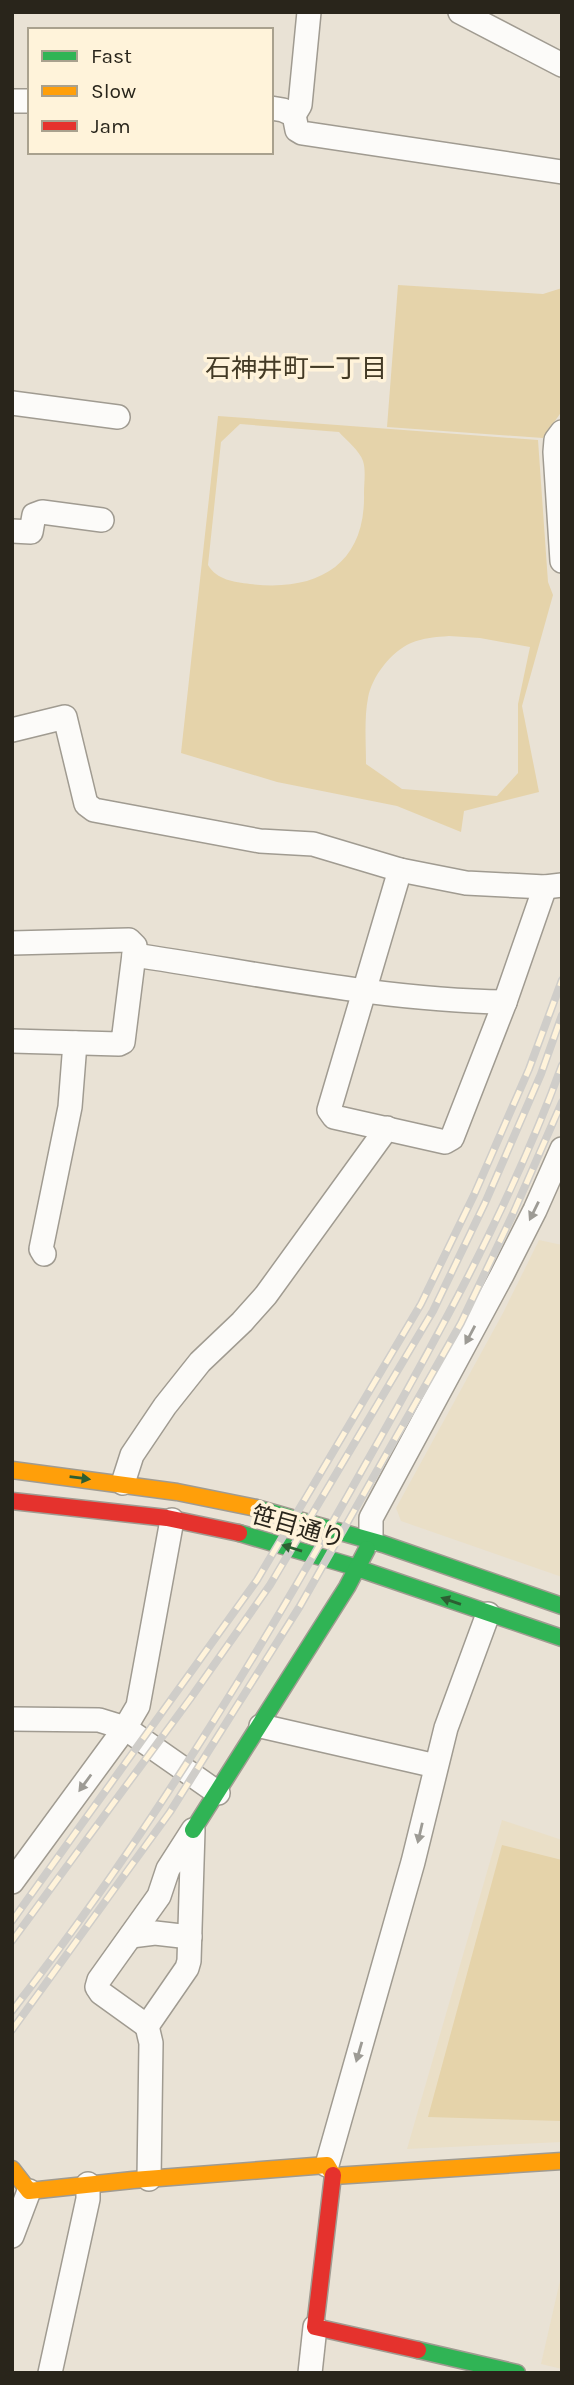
<svg xmlns="http://www.w3.org/2000/svg" width="574" height="2385" viewBox="0 0 574 2385" font-family="Karla,'Noto Sans JP',sans-serif">
	<rect width="100%" height="100%" fill="#e9e2d5"/>
	<g fill="#eadfc7">
		<path d="M539,1240L562,1245V1577L401,1521L396,1508L503,1313Z"/>
		<path d="M502,1820L562,1840V2142L407,2149Z"/>
		<path d="M562,2272V2369L541,2364Z"/>
	</g>
	<g fill="#e5d3aa" fill-rule="evenodd">
		<path d="M398,285L543,294L562,288V411L543,438L387,427Z"/>
		<path d="M218,416L538,440L548,582L553,595L522,706L539,792L464,811L461,832L397,806L277,782L181,753ZM240,424L339,432C346,440 360,451 363,461C366,470 364,484 364,493C366,566 316,592 250,584C234,582 217,580 208,565L221,442ZM449,636L480,638L530,647L518,704V773L497,796L402,789L366,764C366,743 364,718 368,698C372,676 391,652 411,643C423,638 436,637 449,636Z"/>
		<path d="M502,1845L562,1860V2121L428,2117Z"/>
	</g>
	<g fill="none" stroke-linecap="round" stroke-linejoin="round">
		<g stroke="#a09b91" stroke-width="26">
			<g id="street">
				<path d="M460,12L562,65"/>
				<path d="M12,101H30"/>
				<path d="M271,108L283,110L294,115L297,130L302,133L562,172"/>
				<path d="M294,115L300,105L309,12"/>
				<path d="M12,403L118,417"/>
				<path d="M562,432L556,440L555,452L562,561"/>
				<path d="M12,531L31,532L34,515L42,512L102,520"/>
				<path d="M12,730L65,717L86,804L94,810L260,841L313,844L400,870L466,883L545,887L562,885"/>
				<path d="M400,870L329,1110L334,1117L445,1142L452,1138L505,1002L545,887"/>
				<path d="M12,943L129,940L135,946L123,1042L119,1044L12,1041"/>
				<path d="M134,955C257,973 380,1000 505,1002"/>
				<path d="M44,1254L41,1249L70,1107L75,1043"/>
				<path d="M123,1483L132,1455L165,1406L200,1362L242,1322L266,1295L387,1128"/>
				<path d="M371,1540V1518L502,1275L535,1210L562,1149"/>
				<path d="M12,1719L99,1720L125,1728L218,1793"/>
				<path d="M261,1726L436,1766"/>
				<path d="M193,1830L189,1961L187,1968L147,2026L101,1993L97,1987L99,1980L159,1896L168,1869Z"/>
				<path d="M12,1882L125,1728L138,1706L172,1520"/>
				<path d="M131,1936L155,1933L190,1937"/>
				<path d="M147,2026L151,2043L149,2179"/>
				<path d="M327,2165L413,1862L446,1728L488,1614"/>
				<path d="M12,2236L29,2191"/>
				<path d="M50,2373L88,2199V2184"/>
				<path d="M310,2373L315,2327"/>
			</g>
		</g>
		<g stroke="#a09b91" stroke-width="19">
			<g id="fast">
				<path d="M256,1508L383,1544L562,1606"/>
				<path d="M239,1533L348,1565L562,1638"/>
				<path d="M193,1830L347,1587L367,1549"/>
				<path d="M418,2350L517,2373"/>
			</g>
		</g>
		<g stroke="#a09b91" stroke-width="19">
			<g id="slow">
				<path d="M12,1470L177,1492L256,1508"/>
				<path d="M12,2169L29,2191L133,2180L327,2165L333,2175"/>
				<path d="M334,2176L562,2161"/>
			</g>
		</g>
		<g stroke="#a09b91" stroke-width="19">
			<g id="jam">
				<path d="M12,1501L167,1518L239,1533"/>
				<path d="M333,2175L315,2327L418,2350"/>
			</g>
		</g>
		<use href="#street" stroke="#fcfbf9" stroke-width="23"/>
		<use href="#fast" stroke="#30b455" stroke-width="16"/>
		<use href="#slow" stroke="#ff9f0a" stroke-width="16"/>
		<use href="#jam" stroke="#e5322d" stroke-width="16"/>
		<g stroke="#cfcdc9" stroke-width="8">
			<g id="rail">
				<path d="M12,1921L257,1580L421,1304L474,1195L529,1069L562,980"/>
				<path d="M12,1941L190,1699L270,1585L433,1311L485,1203L541,1074L562,1015"/>
				<path d="M12,2011C145,1840 259,1654 365,1465C438,1336 511,1205 562,1065"/>
				<path d="M12,2030L170,1812L300,1606L461,1323L512,1216L562,1102"/>
			</g>
		</g>
		<use href="#rail" stroke="#fff3da" stroke-width="5" stroke-dasharray="16" stroke-linecap="butt"/>
	</g>
	<defs><path id="oneway-solid" d="M-6-.8H1V-3.2L6.5 0L1 3.2V.8H-6Z" transform="scale(1.75)"/></defs>
	<g fill="#9d9b95">
		<use href="#oneway-solid" transform="translate(534 1211) rotate(116)"/>
		<use href="#oneway-solid" transform="translate(470 1335) rotate(118)"/>
		<use href="#oneway-solid" transform="translate(85 1783) rotate(126)"/>
		<use href="#oneway-solid" transform="translate(420 1833) rotate(103)"/>
		<use href="#oneway-solid" transform="translate(359 2052) rotate(106)"/>
	</g>
	<g fill="#2c5e32">
		<use href="#oneway-solid" transform="translate(80 1478) rotate(7)"/>
		<use href="#oneway-solid" transform="translate(292 1548) rotate(-163)"/>
		<use href="#oneway-solid" transform="translate(451 1601) rotate(-161)"/>
	</g>
	<g text-anchor="middle" stroke-width="7" stroke-linejoin="round" paint-order="stroke">
		<g font-size="24" fill="#29251b" stroke="#fff3da">
			<text transform="translate(298 1527) rotate(16)" y="8">笹目通り</text>
		</g>
		<g font-size="26" fill="#433a25" stroke="#fff3da">
			<text x="296" y="377">石神井町一丁目</text>
		</g>
	</g>
	<rect width="574" height="2385" fill="none" stroke="#29251b" stroke-width="28"/>
	<rect x="28" y="28" width="245" height="126" fill="#fff3da" stroke="#a9a18e" stroke-width="2"/>
	<rect x="42" y="51" width="35" height="10" fill="#30b455" stroke="#a9a18e" stroke-width="2"/>
	<text x="91" y="63" font-size="21" fill="#29251b">Fast</text>
	<rect x="42" y="86" width="35" height="10" fill="#ff9f0a" stroke="#a9a18e" stroke-width="2"/>
	<text x="91" y="98" font-size="21" fill="#29251b">Slow</text>
	<rect x="42" y="121" width="35" height="10" fill="#e5322d" stroke="#a9a18e" stroke-width="2"/>
	<text x="91" y="133" font-size="21" fill="#29251b">Jam</text>
</svg>
